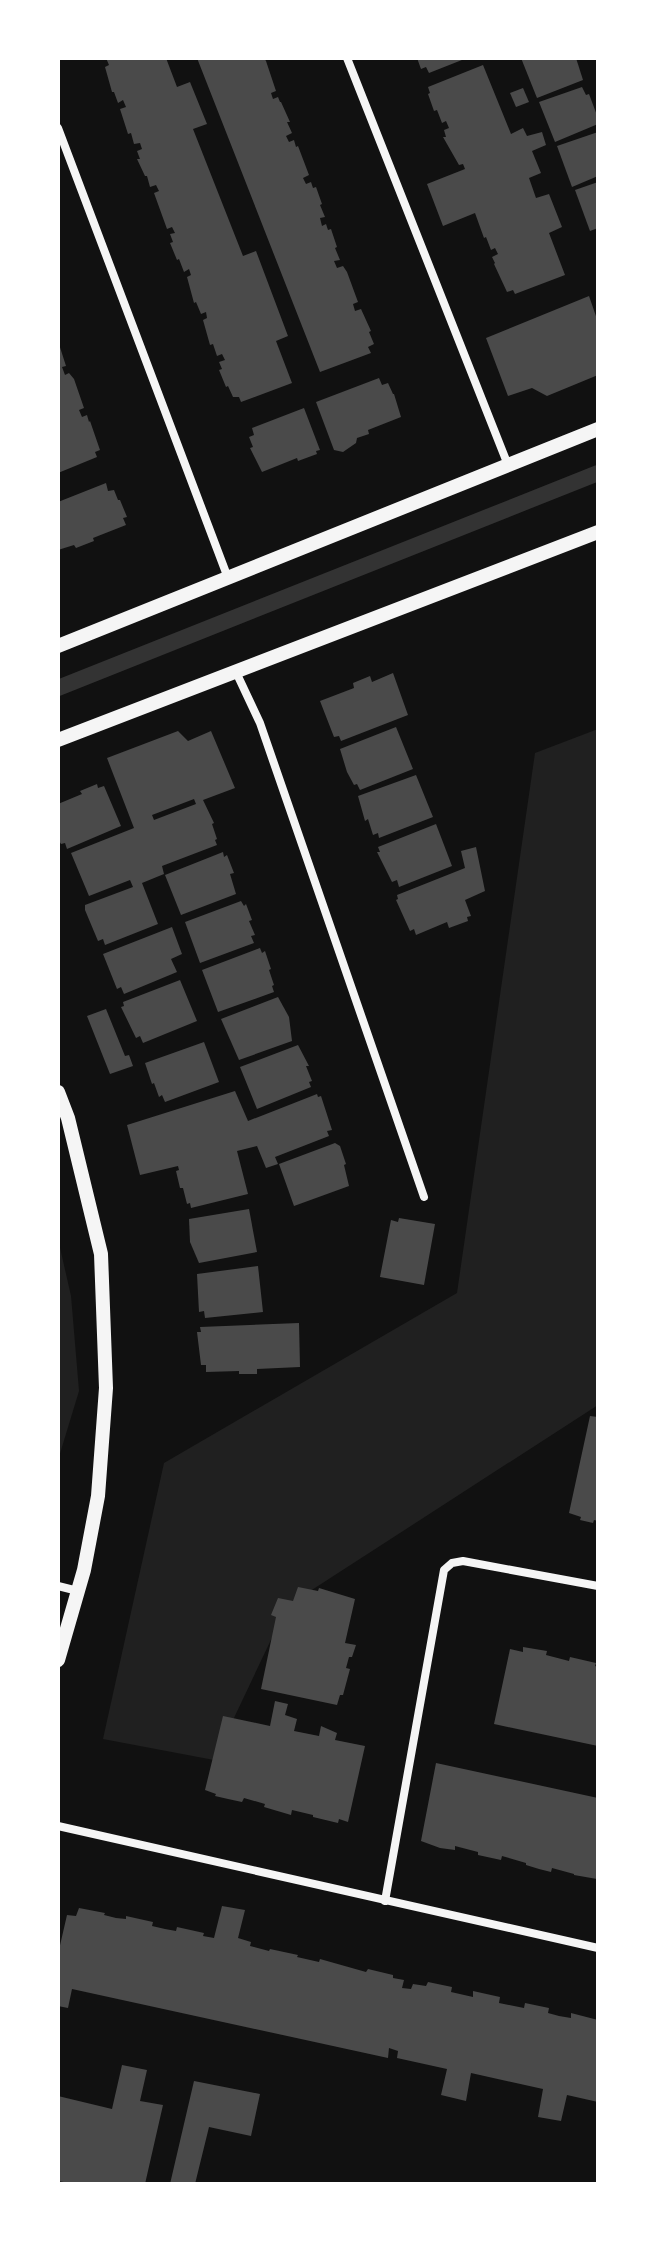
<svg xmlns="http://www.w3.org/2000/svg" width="656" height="2242" viewBox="0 0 656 2242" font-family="Jost,sans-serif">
	<rect width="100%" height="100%" fill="#111"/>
	<g fill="#202020">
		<path d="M598,729V1405L287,1606L214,1760L103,1739L164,1463L457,1293L535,753Z"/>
		<path d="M58,1239L71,1296L79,1391L58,1460Z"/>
	</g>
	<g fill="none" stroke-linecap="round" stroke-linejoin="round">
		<path stroke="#333" stroke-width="16" d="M58,688L598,473"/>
	</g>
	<g fill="#4a4a4a" fill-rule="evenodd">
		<path d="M106,58H166L177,87L190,82L207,124L193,129L243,256L256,251L288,336L276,341L292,383L241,402L239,397H233L228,386L226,387L219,370L222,369L219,362L225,360L222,354L217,356L213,344L210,345L203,320L207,318L206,312L201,314L196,302L194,303L187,277L191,275L189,269L184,272L179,259L177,260L170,243L173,242L170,234L175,233L172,227L167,229L154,193L159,191L156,185L150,187L147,176H145L137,159H140L137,151L142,149L140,143L134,144L131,133L128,134L120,109L126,107L123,100L118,103L114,92H112L105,67L109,65Z"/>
		<path d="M197,58H264L266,61L276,91L271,93L273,99L278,97L280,102H281L290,122H287L292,133L286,136L289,142L294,140L296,147L298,146L309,175L303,178L306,184L311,182L313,188L316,187L322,204L320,205L325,217L320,218L322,226L326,224L328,230L331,229L337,247L335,248L340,260L334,261L337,268L343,266L347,272L358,302L353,304L355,311L361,309L371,331L369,332L374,344L368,347L371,353L320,372Z"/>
		<path d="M417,58H467L429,73L426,67L421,69Z"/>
		<path d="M521,58H576L583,80L537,98Z"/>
		<path d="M483,65L511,134L523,128L527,136L542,132L546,145L532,151L541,173L529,178L536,198L549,194L562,227L549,233L565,275L515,294L513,290L507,292L494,264L495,263L492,257L498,254L495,248L491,250L486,237L484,238L475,213L443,226L427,184L465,169L463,164L459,165L443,137H446L444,130L449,128L446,121L442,123L437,110L434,111L428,94L430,93L428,87Z"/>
		<path d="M582,87L586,95L589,94L598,118V124L555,142L539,102Z"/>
		<path d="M523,88L529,102L516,107L510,93Z"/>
		<path d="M598,132V176L572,187L557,146Z"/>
		<path d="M598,182V228L590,231L575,190Z"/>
		<path d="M589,296L598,322V375L547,396L532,388L508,396L486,338Z"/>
		<path d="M58,341L66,366L62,367L65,375L69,373L74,379L84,408L79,410L82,417L87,415L89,422L90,421L100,450L95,452L97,457L58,473Z"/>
		<path d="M379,378L382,385L388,383L393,394H394L401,417L368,430L369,434L357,438L356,443L343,452L334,450L316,402Z"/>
		<path d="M304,408L320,450L316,451L317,454L298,461L297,458L262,472L250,448L253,447L249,437L254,435L252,428Z"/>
		<path d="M106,483L108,491L114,490L118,500H120L127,517L123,518L126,525L93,538L94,541L76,548L74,545L58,550V502Z"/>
		<path d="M393,673L408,715L341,741L339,736L334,737L320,701L354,688L353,683L370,676L372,682Z"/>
		<path d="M396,727L413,769L360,790L357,784L354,785L347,772L340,749Z"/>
		<path d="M178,731L188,741L211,731L235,788L203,800L214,823L212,824L217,839L215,840L217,845L162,866L164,874L142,883L158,924L105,945L103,939L98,941L85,910V905L133,887L130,880L89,896L71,853L134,828L107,758ZM194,799L196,804L154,820L152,815Z"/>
		<path d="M416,775L433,817L379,838L378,833L373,835L368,819L365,821L358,796Z"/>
		<path d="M97,784L98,788L104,786L121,826L67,849L65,843L61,844L58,839V804L82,794L80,791Z"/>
		<path d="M436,824L452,866L399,887L397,880L392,882L377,852H380L378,847Z"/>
		<path d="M476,847L485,891L465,900L471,916L467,917L468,921L449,928L447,922L416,935L414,929L410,931L396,900L398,899L397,895L465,868L461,851Z"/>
		<path d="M223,852L224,857L227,855L234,873L230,874L236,894L181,915L165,875Z"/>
		<path d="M241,901L244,906L246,904L252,920L249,921L255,935L251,936L254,943L200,963L185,922Z"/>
		<path d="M172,927L182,954L171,959L177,972L124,994L121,987L117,989L103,954Z"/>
		<path d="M260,948L262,953L265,951L271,969L269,970L274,985L272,986L274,992L218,1012L202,970Z"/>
		<path d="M180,980L197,1021L143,1043L140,1036L136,1038L121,1007L124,1006L123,1002Z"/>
		<path d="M278,997L289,1017L292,1041L239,1060L221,1019Z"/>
		<path d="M106,1009L125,1056L129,1055L133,1066L110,1074L87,1016Z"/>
		<path d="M204,1042L219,1082L165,1102L162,1095L159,1097L154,1083L152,1084L145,1063Z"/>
		<path d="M298,1045L309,1066H306L312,1081L309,1082L311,1087L257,1109L240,1067Z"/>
		<path d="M235,1091L248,1121L317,1094L318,1097L321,1096L332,1130L327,1131L329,1136L275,1157L278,1164L266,1168L257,1146L237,1151L248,1194L191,1208L190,1203L187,1204L183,1188H180L176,1171L179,1170L178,1166L140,1175L127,1125Z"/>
		<path d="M335,1143L340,1146L346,1164L344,1165L349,1186L294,1206L279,1164Z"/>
		<path d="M249,1209L257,1252L199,1263L190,1242L189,1219Z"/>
		<path d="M399,1218L435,1224L424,1285L380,1277L391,1220L398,1222Z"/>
		<path d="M258,1266L263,1312L205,1318L204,1311L199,1312L197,1274Z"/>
		<path d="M299,1323L300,1367L257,1369V1374H239V1371L206,1372V1365H201L197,1332H201L200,1327Z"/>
		<path d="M590,1416L598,1417V1521L594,1520L593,1523L580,1520L581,1517L569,1513Z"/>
		<path d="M298,1587L318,1591L319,1588L355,1599L345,1643L356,1645L352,1657H349L346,1668L350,1669L343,1695H340L337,1705L261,1689L276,1617L271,1615L278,1598L293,1601Z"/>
		<path d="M523,1647L547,1651L546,1655L569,1661L570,1657L596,1663L595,1666L598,1667V1746L494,1724L510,1649L523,1652Z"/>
		<path d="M275,1701L288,1704L285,1715L297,1719L294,1731L319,1736L321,1726L337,1733L335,1740L365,1746L348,1822L339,1819L338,1823L313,1817V1815L292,1810L291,1815L264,1807L265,1804L244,1798L242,1802L228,1799L215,1796L216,1794L205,1790L223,1716L270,1726Z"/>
		<path d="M436,1763L598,1798L597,1879L574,1875V1874L552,1868L551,1872L539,1869L526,1865V1863L502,1856L501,1860L478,1855V1852L455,1846V1850L440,1848L421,1841Z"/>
		<path d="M222,1906L245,1910L238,1938L251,1942L250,1946L269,1951L270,1949L298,1955L297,1957L319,1962L320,1959L366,1972L368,1969L393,1975V1978L404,1980L402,1988L411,1989L413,1984L426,1986L428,1982L452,1987L451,1992L473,1997V1991L500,1997L499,2003L524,2008L525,2003L549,2008L548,2013L559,2016L571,2018V2013L598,2020V2102L567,2095L561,2121L538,2117L543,2089L471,2073L466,2101L441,2095L447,2069L397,2058L398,2051L389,2048L388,2058L72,1989L68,2008L58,2006V1954L67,1915L76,1916L79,1908L105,1913L104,1915L116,1918L126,1919V1916L153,1922L152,1926L165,1929L176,1931L177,1927L204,1933L203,1936L214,1938Z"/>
		<path d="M122,2065L147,2070L140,2101L163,2105L145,2184H75L58,2181V2096L112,2109Z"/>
		<path d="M194,2081L260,2094L251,2136L209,2127L195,2184H170Z"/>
	</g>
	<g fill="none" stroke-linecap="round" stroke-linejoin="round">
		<g stroke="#f5f5f5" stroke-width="8">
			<path d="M347,58L508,465"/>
			<path d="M58,128L228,578"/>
			<path d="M236,672L260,723L424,1197"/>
			<path d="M58,1586L78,1591"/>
			<path d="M58,1826L598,1948"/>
			<path d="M385,1901L444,1570L452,1563L463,1561L598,1586"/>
		</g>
		<g stroke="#f5f5f5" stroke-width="14">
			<path d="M58,646L598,429"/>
			<path d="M58,740L598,532"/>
			<path d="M58,1092L68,1118L101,1254L106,1388L98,1496L84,1570L58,1660"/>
		</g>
	</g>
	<rect width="656" height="2242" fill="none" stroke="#ffffff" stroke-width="120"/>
</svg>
